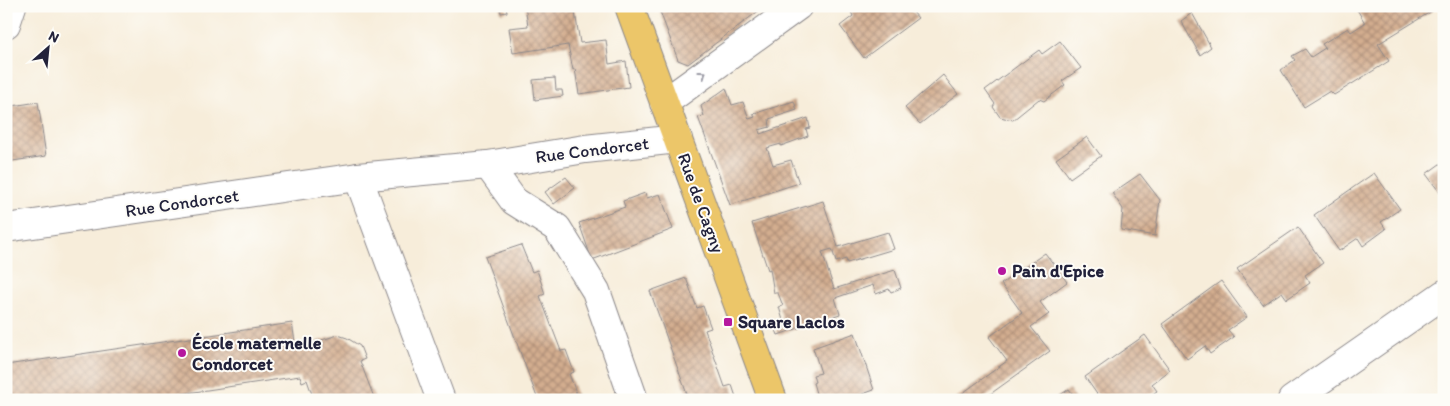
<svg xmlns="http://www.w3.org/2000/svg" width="1450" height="406" viewBox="0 0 1450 406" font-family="Itim,sans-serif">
	<defs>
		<pattern id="building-cross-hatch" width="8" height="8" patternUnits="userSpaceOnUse" patternTransform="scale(1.25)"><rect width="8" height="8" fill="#d3ad8f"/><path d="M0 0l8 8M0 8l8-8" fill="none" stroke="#ab8c76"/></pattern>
	</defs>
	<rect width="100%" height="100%" fill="#fdfcf7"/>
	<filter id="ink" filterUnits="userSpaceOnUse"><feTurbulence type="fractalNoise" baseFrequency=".02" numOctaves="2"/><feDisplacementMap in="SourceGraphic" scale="10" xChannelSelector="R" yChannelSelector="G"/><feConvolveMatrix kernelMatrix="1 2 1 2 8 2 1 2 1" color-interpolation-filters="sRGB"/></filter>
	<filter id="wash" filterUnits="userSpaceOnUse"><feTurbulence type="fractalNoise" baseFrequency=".0096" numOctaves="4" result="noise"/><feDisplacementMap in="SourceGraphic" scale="20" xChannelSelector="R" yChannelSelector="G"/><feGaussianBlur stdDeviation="1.12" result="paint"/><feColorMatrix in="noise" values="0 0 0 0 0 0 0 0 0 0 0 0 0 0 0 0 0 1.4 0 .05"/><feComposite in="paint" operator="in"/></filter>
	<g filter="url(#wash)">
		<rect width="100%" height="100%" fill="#f7edda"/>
		<g id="blocks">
			<g fill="url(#building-cross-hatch)">
				<path d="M500,6H506L507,12L501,13Z"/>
				<path d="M525,6H574L580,43L606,40L609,64L626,61L629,87L579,94L575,69L573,70L568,45L513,53L509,28L528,26Z"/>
				<path d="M658,6H765L688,64L678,60Z"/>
				<path d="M859,6H908L918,18L864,58L840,26L853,16L851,12Z"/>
				<path d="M1355,6H1440L1378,44L1389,61L1334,95L1330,91L1304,107L1281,70L1295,60L1292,56L1305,49L1311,57L1325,48L1322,44L1348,28L1351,32L1365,23Z"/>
				<path d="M1192,13L1211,47L1200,55L1181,21Z"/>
				<path d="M1060,41L1081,68L1062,81L1065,85L1044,101L1039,99L1013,120L1000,117L993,107L995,104L985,90L1039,50L1042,54Z"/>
				<path d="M943,75L958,94L920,124L905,108Z"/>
				<path d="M555,78L556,90H562L563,96L535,100L533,80Z"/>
				<path d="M726,88L732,105L743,102L749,119L755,117L753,114L794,101L797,110L769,119L770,127L759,130L760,134L808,118L810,128L806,129L808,136L781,146V144L767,148L773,165L791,160L799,183L730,205L698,117L704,116L701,106Z"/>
				<path d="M38,102L46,156L6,162V107Z"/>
				<path d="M1087,137L1101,156L1070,178L1056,159Z"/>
				<path d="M1444,161V198L1426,174Z"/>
				<path d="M1374,173L1400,209L1381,222L1386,229L1363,246L1358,238L1339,251L1314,215Z"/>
				<path d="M1140,174L1160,200L1155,236L1121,230L1123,209L1112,193Z"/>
				<path d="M566,177L575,188L554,204L545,192Z"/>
				<path d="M645,193L647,198L660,194L673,229L592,260L579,223L625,207L623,201Z"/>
				<path d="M823,201L838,247L888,232L894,249L847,263L846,259L836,262L832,249L822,252L834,289L895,270L901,288L891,292L889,289L876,294L873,285L835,298L840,314L778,335L776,330L785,327L779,307L783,306L778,293H774L770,269L768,270L752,223Z"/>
				<path d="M1298,227L1323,263L1305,275L1310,283L1287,299L1282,292L1263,305L1237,269Z"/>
				<path d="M521,245L532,272L537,270L545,294L540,296L561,351L566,350L574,372L569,374L579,400H538L485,257Z"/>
				<path d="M1045,253L1067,282L1040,302L1049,314L1031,327L1050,351L982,400H953L1007,361L989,337L1022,313L1001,284Z"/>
				<path d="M686,278L697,308L703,306L711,328L705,330L725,387L732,385L737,400H689L650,291Z"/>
				<path d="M1221,281L1247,317L1228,330L1234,337L1210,354L1205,346L1187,359L1162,324Z"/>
				<path d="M292,323L296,348L338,335L347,338L360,346L365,359L360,361L375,400H314L307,380L302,382L300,376L141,400H6V365Z"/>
				<path d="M855,333L874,390L846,400H818L813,383L815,382L813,375L821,373L813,348Z"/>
				<path d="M1145,335L1170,370L1152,384L1157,391L1144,400H1101L1085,377Z"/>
				<path d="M1069,389L1077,400H1053Z"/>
			</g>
		</g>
	</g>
	<g filter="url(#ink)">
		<use href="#blocks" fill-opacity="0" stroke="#8c888a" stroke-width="1"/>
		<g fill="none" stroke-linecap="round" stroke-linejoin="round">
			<g stroke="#8c888a" stroke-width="30">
				<g id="minor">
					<path d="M6,24L12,6"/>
					<path d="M664,103L798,6"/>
					<path d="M488,165L514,201L557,228L596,291L634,400"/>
					<path d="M358,177L441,400"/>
					<path d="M6,228L358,177L488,165L585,149L678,139"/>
					<path d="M1292,400L1444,294"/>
				</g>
			</g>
			<g stroke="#8c888a" stroke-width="30">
				<path id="major" d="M629,6L773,400"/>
			</g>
			<use href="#minor" stroke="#fff" stroke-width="28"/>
			<use href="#major" stroke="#ecc669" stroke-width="28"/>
		</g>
		<defs><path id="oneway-chevron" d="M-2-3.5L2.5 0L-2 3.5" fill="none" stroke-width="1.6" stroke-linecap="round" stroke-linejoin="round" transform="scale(1.25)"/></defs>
		<use stroke="#9c9ca7" href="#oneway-chevron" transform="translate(703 74) rotate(-36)"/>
	</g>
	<g fill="#b5179e" stroke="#fdfcf7" stroke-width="2">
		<circle cx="1002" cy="271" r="5"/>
		<rect x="723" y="317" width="10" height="10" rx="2.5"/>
		<circle cx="182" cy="353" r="5"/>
	</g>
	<g text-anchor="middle" stroke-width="4" stroke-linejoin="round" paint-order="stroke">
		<g font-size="18" fill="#22223b" stroke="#fdfcf7">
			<text transform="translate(592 150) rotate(-7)" y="6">Rue Condorcet</text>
			<text transform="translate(182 203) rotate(-8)" y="6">Rue Condorcet</text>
			<text transform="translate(701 203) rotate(70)" y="6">Rue de Cagny</text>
		</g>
		<g font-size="18" font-weight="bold" fill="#22223b" stroke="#fdfcf7" text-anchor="start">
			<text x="1012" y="277">Pain d'Epice</text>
			<text x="738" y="328">Square Laclos</text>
			<text x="192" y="349">École maternelle<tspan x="192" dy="21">Condorcet</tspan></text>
		</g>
	</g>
	<rect width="1450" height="406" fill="none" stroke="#fdfcf7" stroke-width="25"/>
	<g transform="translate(48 48) rotate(27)" stroke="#fdfcf7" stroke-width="4" paint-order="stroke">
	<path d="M0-4L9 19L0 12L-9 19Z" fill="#22223b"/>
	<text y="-8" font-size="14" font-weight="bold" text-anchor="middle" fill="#22223b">N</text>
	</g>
</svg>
